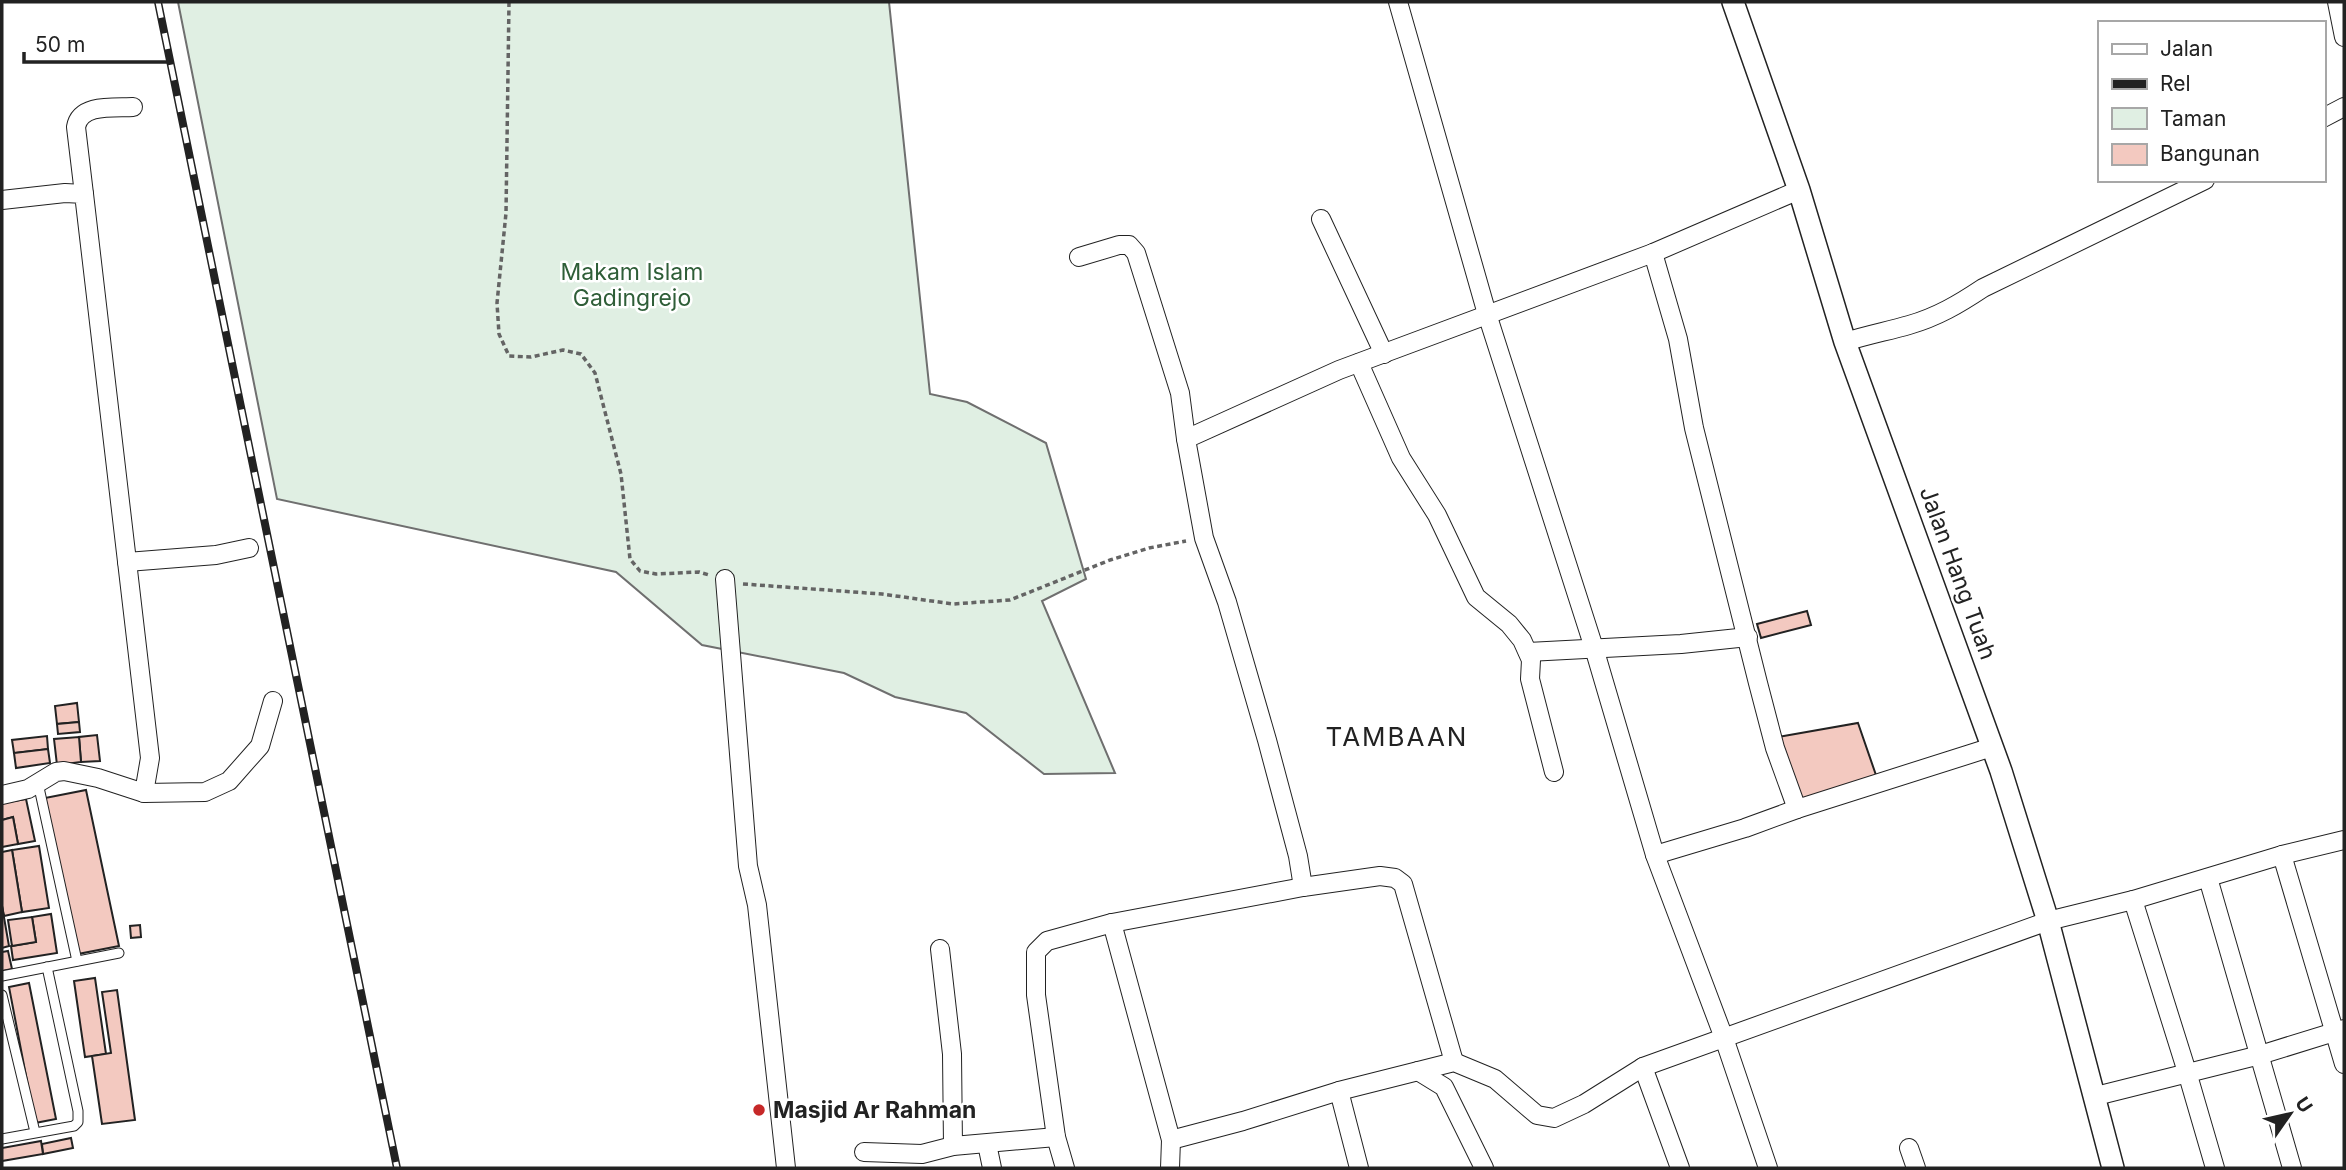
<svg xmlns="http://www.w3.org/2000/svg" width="2346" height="1170" viewBox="0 0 2346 1170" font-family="Inter,sans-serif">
	<rect width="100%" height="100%" fill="#fff"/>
	<path fill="#e0efe3" stroke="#6f6f6f" stroke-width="2" d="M178,2H889L930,394L967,402L1046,443L1086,579L1042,601L1115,773L1044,774L966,713L895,697L844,673L702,645L616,572L277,499Z"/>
	<g fill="#f3c9c0" stroke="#222" stroke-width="2">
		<path d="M1807,611L1811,625L1761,638L1757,624Z"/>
		<path d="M77,703L79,722L57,724L55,706Z"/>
		<path d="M79,722L80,732L58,734L57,724Z"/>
		<path d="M1858,723L1877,778L1800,804L1778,737Z"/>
		<path d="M97,735L100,761L81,762L79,737Z"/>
		<path d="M47,736L48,749L14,753L12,740Z"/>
		<path d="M79,737L81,762L57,765L54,739Z"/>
		<path d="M48,749L50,763L16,768L14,753Z"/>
		<path d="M86,790L119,946L78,954L45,798Z"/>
		<path d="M26,799L35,841L18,844L13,817L2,820V803Z"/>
		<path d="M13,817L18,844L2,847V820Z"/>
		<path d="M39,846L49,908L22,912L12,850Z"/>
		<path d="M12,850L22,912L4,916L2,906V852Z"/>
		<path d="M2,906L9,946L2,948Z"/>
		<path d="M51,914L57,953L13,960L11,946L36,942L32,917Z"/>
		<path d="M32,917L36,942L12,946L8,920Z"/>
		<path d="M140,925L141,937L131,938L130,926Z"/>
		<path d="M8,951L12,969L2,971V952Z"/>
		<path d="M95,978L106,1054L85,1057L74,981Z"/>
		<path d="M29,983L56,1119L35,1123L9,987Z"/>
		<path d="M117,990L135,1120L102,1124L92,1056L111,1053L102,992Z"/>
		<path d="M71,1138L73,1148L43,1154L42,1144Z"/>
		<path d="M41,1141L43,1154L2,1161V1148Z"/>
	</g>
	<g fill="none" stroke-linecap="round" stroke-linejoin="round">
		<g stroke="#222" stroke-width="11">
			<g id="service">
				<path d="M38,783L77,961"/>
				<path d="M2,976L119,953"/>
				<path d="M2,995L35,1132"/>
				<path d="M2,1139L74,1126L78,1122V1111L47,967"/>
			</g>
		</g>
		<g stroke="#222" stroke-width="20">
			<g id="minor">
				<path d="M1398,2L1487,314L1594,648L1655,855L1724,1038L1768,1168"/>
				<path d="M2337,2L2344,37"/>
				<path d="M2323,118L2344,107"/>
				<path d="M84,194L76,127C80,103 115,108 133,107"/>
				<path d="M2,200L65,193L84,194L150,758L144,793L98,778L64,771L56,772L28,789L2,795"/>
				<path d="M1321,219L1384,354"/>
				<path d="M1653,253L1678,339L1694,428L1758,683L1775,748L1797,809L1992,747"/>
				<path d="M1079,257L1119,245H1129L1136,253L1180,393L1186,439"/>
				<path d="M1845,342C1867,335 1888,331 1909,325C1937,317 1959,304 1983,288L2205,180"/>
				<path d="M1359,363L1401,458L1437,515L1476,597L1509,624L1522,640L1531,660L1530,679L1554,772"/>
				<path d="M127,562L216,555L249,548"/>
				<path d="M725,579L748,866L757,905L786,1168"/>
				<path d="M1528,652L1681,644L1748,637"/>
				<path d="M144,793L205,792L229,781L260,746L273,701"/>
				<path d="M1655,855L1745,828L1797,809"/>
				<path d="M2282,855L2344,1064"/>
				<path d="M2208,878L2292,1168"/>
				<path d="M1303,887L1298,856L1267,740L1227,602L1204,538L1186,439L1339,370L1653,253L1799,190"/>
				<path d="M2133,900L2187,1072L2215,1168"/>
				<path d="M1112,923L1171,1140L1243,1121L1339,1091L1359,1168"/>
				<path d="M940,949L952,1054L953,1146"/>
				<path d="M1643,1067L1680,1168"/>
				<path d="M1418,1071L1444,1087L1484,1168"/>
				<path d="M1339,1091L1454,1062L1495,1079L1537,1115L1554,1118L1584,1104L1643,1067L2048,921L2133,900L2282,855L2344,840"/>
				<path d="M2096,1096L2260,1055L2344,1029"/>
				<path d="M987,1144L992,1168"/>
				<path d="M1909,1148L1916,1168"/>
				<path d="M864,1152L922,1154L953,1146L1056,1137"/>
				<path d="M1065,1168L1056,1137L1036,995V952L1047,941L1112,923L1303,887L1380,876L1395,878L1403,884L1454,1062"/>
				<path d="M1170,1168L1171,1140"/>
			</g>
		</g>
		<g stroke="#222" stroke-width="24">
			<path id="tertiary" d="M1733,2L1799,190L1845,342L2001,771L2048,921L2113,1168"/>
		</g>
		<g stroke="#646464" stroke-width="3.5" stroke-dasharray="5 3.5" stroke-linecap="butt">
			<path d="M509,2L506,213L497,303L499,334L509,356L531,357L563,350L581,354L595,373L621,474L630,559L640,571L656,574L699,572L709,575"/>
			<path d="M743,584L882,594L953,604L1010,600L1110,560L1149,548L1186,541"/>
		</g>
		<use href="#service" stroke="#fff" stroke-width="9"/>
		<use href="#minor" stroke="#fff" stroke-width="18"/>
		<use href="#tertiary" stroke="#fff" stroke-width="21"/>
		<g stroke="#222" stroke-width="8">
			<path id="rail" d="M158,2L397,1168"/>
		</g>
		<use href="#rail" stroke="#fff" stroke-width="5" stroke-dasharray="16" stroke-linecap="butt"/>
	</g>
	<circle fill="#c62828" stroke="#fff" stroke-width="2.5" cx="759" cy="1110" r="7"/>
	<g text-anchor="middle" stroke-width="5" stroke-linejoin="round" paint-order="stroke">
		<g font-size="23" fill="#2f5e38" stroke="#fff">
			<text x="632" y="280">Makam Islam<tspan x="632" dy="26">Gadingrejo</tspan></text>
		</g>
		<g font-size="23" fill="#222" stroke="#fff">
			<text transform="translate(1958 573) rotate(70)" y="8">Jalan Hang Tuah</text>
		</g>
		<g font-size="23" font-weight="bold" fill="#222" stroke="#fff" text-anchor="start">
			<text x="773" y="1118">Masjid Ar Rahman</text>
		</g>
		<g font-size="26" letter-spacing="2" fill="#222" stroke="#fff">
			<text x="1397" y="746">TAMBAAN</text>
		</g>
	</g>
	<rect width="2346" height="1170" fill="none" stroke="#222222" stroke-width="7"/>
	<rect x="2098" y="21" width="228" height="161" fill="#ffffff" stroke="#a7a7a7" stroke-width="2"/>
	<rect x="2112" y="44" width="35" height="10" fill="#ffffff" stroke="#a7a7a7" stroke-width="2"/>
	<text x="2160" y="56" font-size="21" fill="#222222">Jalan</text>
	<rect x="2112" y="79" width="35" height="10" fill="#222222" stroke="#a7a7a7" stroke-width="2"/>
	<text x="2160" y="91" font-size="21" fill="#222222">Rel</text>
	<rect x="2112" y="108" width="35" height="21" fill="#e0efe3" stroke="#a7a7a7" stroke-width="2"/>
	<text x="2160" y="126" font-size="21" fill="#222222">Taman</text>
	<rect x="2112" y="144" width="35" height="21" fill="#f3c9c0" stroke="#a7a7a7" stroke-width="2"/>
	<text x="2160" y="161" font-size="21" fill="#222222">Bangunan</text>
	<g transform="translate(2290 1114) rotate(56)" stroke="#ffffff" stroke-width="5" paint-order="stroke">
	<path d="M0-5L12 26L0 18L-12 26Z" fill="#222222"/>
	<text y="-10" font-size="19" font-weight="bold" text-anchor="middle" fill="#222222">U</text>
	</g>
	<path d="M24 52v10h144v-10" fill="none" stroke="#222222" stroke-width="3.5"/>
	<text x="35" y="52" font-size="21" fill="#222222" stroke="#ffffff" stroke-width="5" paint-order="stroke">50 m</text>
</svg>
